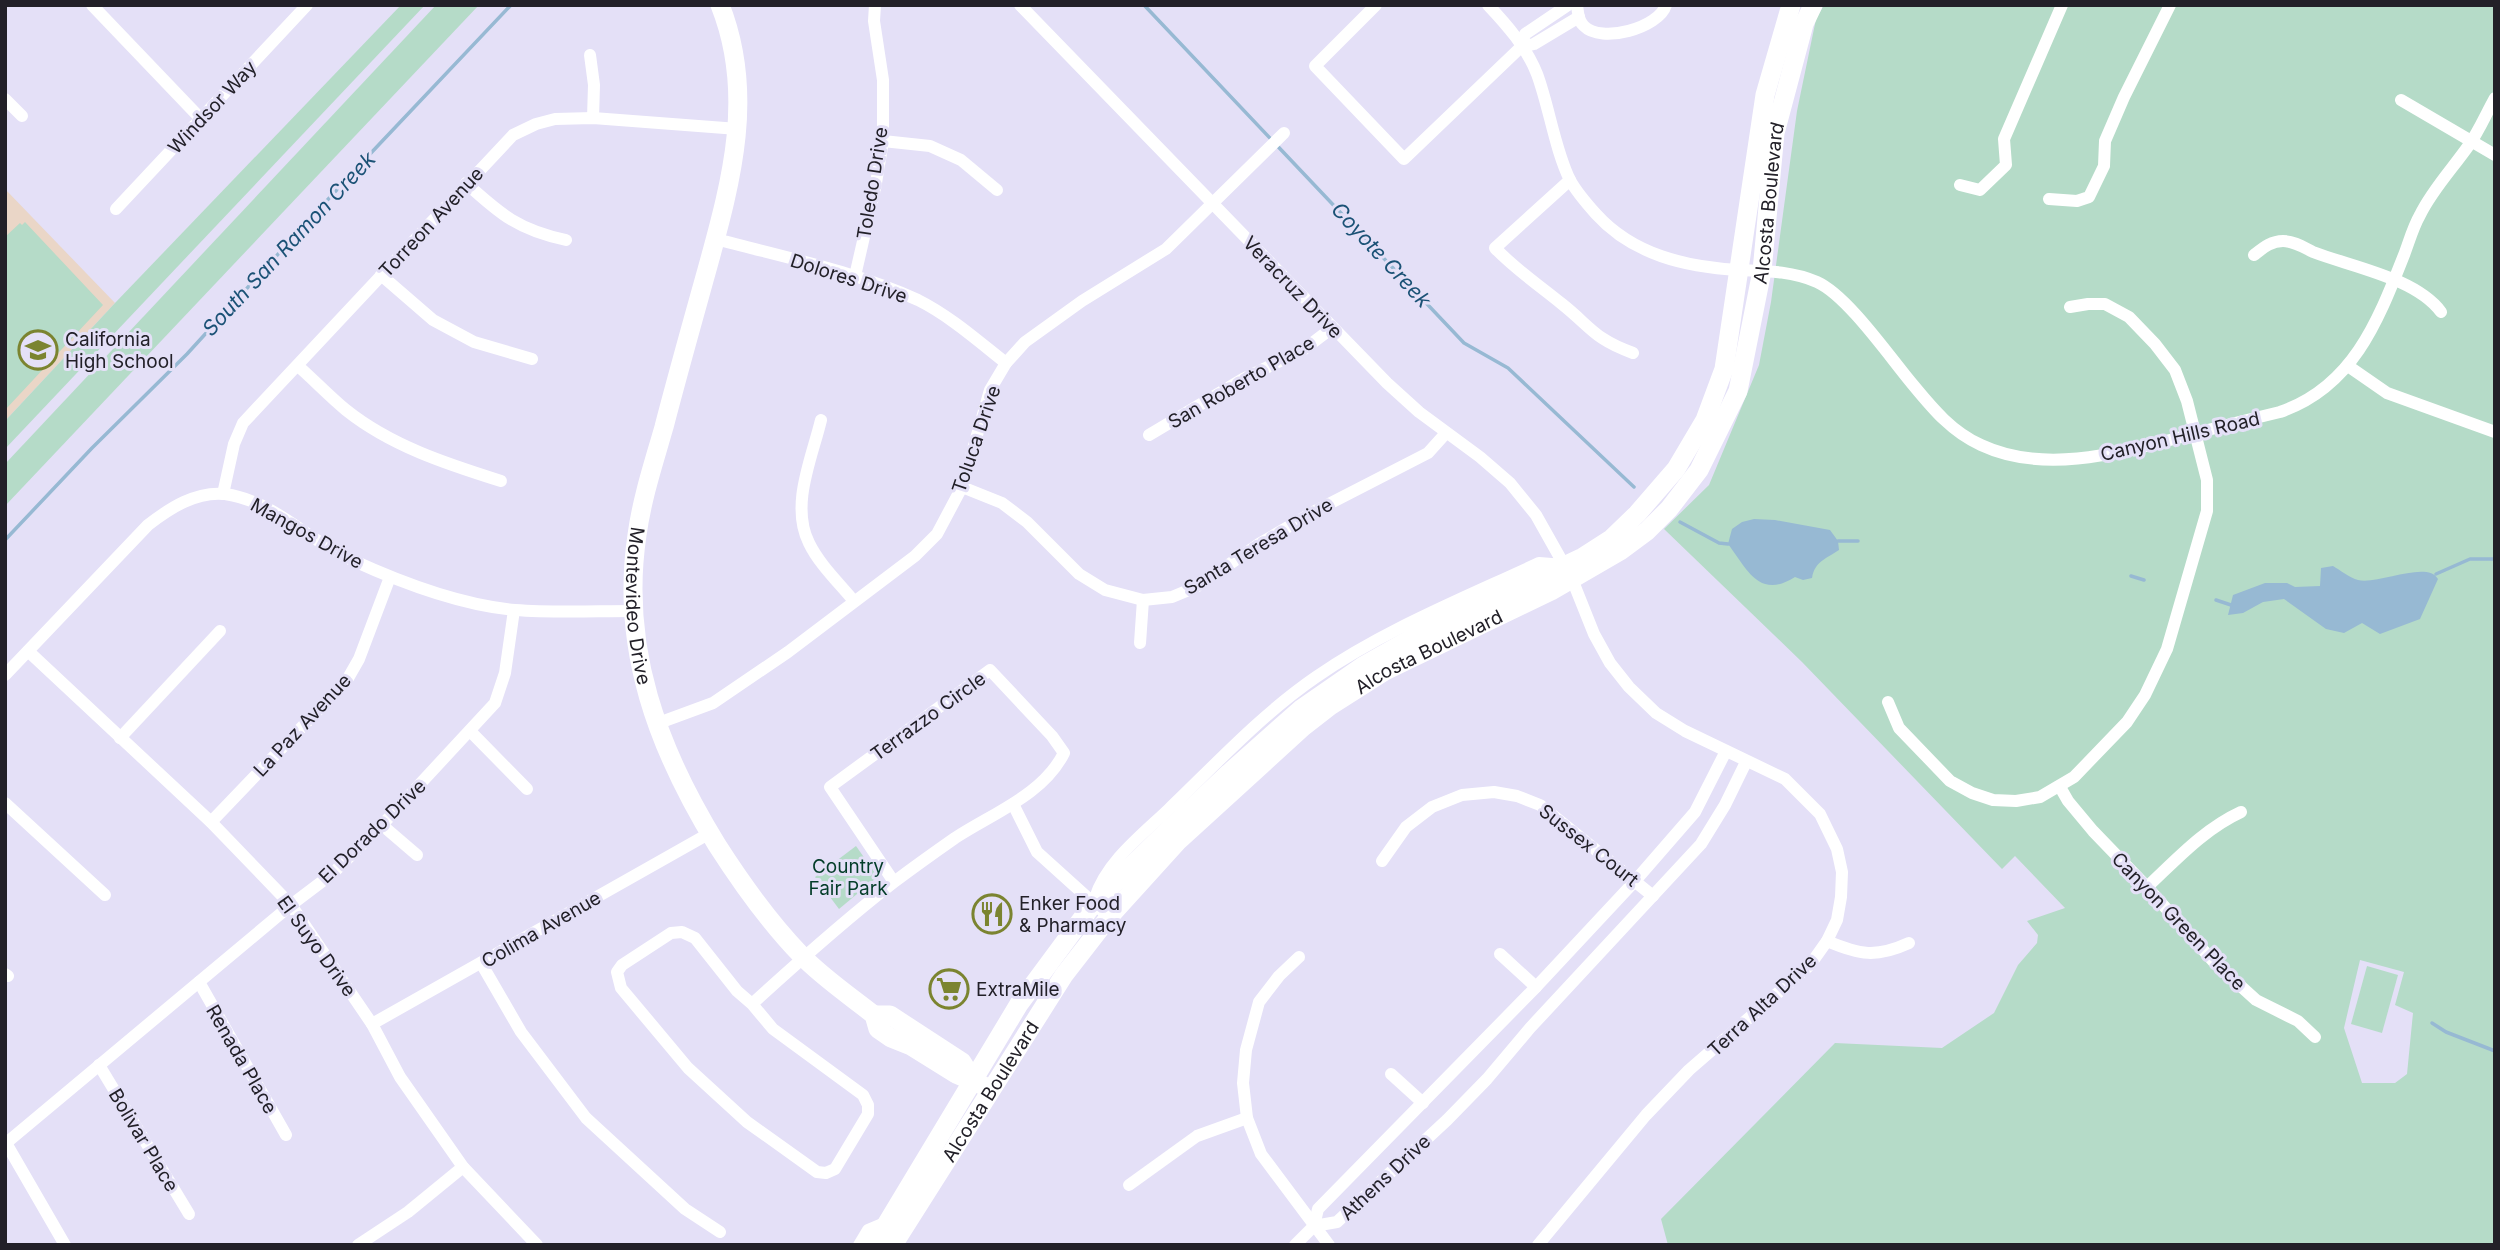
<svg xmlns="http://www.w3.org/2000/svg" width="2500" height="1250" viewBox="0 0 2500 1250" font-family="Inter,sans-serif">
	<rect width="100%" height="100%" fill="#e4e0f7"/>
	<path fill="#ead6c7" d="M5,189L115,303L5,421Z"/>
	<g fill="#b5dbc8" fill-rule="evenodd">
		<path d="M401,5H425L5,449V421L115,303Z"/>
		<path d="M436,5H479L5,506V464Z"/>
		<path d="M1824,5H2495V1245H1668L1661,1219L1835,1043L1942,1048L1994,1013L2018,965L2037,943L2038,935L2027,921L2065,908L2015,856L2002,869L1802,662L1664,529L1709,485L1759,365L1771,302L1797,111L1816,19ZM2360,960L2404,972L2395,1005L2413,1013L2407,1074L2395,1083H2362L2344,1028Z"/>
		<path d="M25,222L103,305L5,410V237L20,223L22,225Z"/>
		<path d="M856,846L875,873V879L839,909L815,877Z"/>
		<path d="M2367,966L2398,975L2382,1033L2351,1024Z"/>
	</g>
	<g fill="#97b9d3">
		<path d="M1754,519L1775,520L1830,530L1838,541L1839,550C1826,559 1815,561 1812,578L1803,580L1795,577C1759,600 1747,569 1728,544L1732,529L1742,522Z"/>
		<path d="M2333,566C2340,570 2350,578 2358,580C2378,585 2427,560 2438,579L2420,619L2380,634L2362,623L2344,633L2326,629L2284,599L2263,602L2243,613L2228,615L2233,595L2265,583H2287L2295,587L2320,586L2321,568Z"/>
	</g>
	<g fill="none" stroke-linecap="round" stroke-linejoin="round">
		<g stroke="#97b9d3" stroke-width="3.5">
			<path d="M1144,5L1464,343L1508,368L1634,487"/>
			<path d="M1680,522L1719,543L1728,544"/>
			<path d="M5,540L92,448L187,354L353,172L511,5"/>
			<path d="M1838,541H1858"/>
			<path d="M2436,574L2470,559H2495"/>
			<path d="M2131,576L2144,580"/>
			<path d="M2216,600L2231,605"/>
			<path d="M2432,1023L2446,1032L2495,1051"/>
		</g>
		<g stroke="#fff" stroke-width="12">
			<path d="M92,5L201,119"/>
			<path d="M1020,5L1387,383L1419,412L1480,457L1510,483L1536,515L1572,579L1594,634L1610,663L1629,687L1656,713L1685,731L1785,779L1820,814L1837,849L1842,872L1841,897L1837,920L1827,941L1810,965L1689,1070L1646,1115L1538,1245"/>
			<path d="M1376,5L1315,66L1404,159L1521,47L1525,34L1568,5"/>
			<path d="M1488,5C1507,25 1527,48 1537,74C1549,106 1555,150 1570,180C1576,191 1587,204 1596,214C1633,255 1686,267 1739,270C1766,271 1792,271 1817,282C1848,296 1891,359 1914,386C1933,409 1952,432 1981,445C2047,476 2126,451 2193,434C2222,426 2251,419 2280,412C2353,387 2378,321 2404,255C2409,242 2413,227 2420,215C2432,190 2453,168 2469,145C2479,131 2486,114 2495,98"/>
			<path d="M1577,5C1578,12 1578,21 1584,26C1601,44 1659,28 1666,5"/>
			<path d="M1521,47L1534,44L1579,17"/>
			<path d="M590,55L594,85L593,118"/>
			<path d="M5,99L22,116"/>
			<path d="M2401,100L2495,155"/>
			<path d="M883,141L930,146L961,160L997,190"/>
			<path d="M1570,180L1495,248C1516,270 1539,285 1562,304C1591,327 1594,339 1633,353"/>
			<path d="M466,183C501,215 519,230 566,240"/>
			<path d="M1960,185L1980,190L2006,165L2004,139L2062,5"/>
			<path d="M2049,199L2077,201L2089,197L2104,166L2105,141L2124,97L2170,5"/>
			<path d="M116,209L307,5"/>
			<path d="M716,239C783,257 854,271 918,300C950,316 978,341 1006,363"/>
			<path d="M2254,255C2263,248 2271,241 2283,241C2294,241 2303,247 2313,252C2352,267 2416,278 2441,312"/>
			<path d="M381,275L433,320L474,342L532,359"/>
			<path d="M855,276L875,189L883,141V80L874,21L875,5"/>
			<path d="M298,366C314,380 329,396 346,410C391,446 447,464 501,481"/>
			<path d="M2348,366L2387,393L2495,432"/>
			<path d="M821,420C812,458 790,505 809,543C819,564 839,583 853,600"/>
			<path d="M1149,435L1243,379L1303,350L1332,328"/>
			<path d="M962,487L1002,503L1027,522L1079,574L1105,590L1143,600L1172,597L1196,587L1259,544L1317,510L1428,453L1446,433"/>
			<path d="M223,494L234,444L243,423L513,135L536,124L555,119L593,118L738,129"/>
			<path d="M1140,643L1143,600"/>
			<path d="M28,651L211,822L291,905L372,1024L400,1077L463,1167L537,1245"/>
			<path d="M5,675L148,525C170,508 196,491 225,494C275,501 308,541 352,560C402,583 460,605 515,610C554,613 594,611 633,611"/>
			<path d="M1888,702L1899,728L1950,781L1972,793L1993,800L2016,801L2040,797L2074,777L2127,722L2145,695L2167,649L2207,511V480L2187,401L2175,370L2155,344L2129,317L2105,304H2088L2070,307"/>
			<path d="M656,724L713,703L788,652L915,556L937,534L962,487L990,390L1006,363L1025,342L1082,301L1166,249L1284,133"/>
			<path d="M470,731L527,789"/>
			<path d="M120,738L220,631"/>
			<path d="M2060,787L2068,801L2093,831L2147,887L2213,961L2256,1000L2298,1021L2315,1037"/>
			<path d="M5,803L105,895"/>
			<path d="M1013,804L1037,852L1109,917"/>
			<path d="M211,822L347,680L359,659L390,577"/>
			<path d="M382,825L417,855"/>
			<path d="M1382,861L1406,827L1432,807L1462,795L1494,792L1517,796L1540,805L1653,896"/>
			<path d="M2147,887C2176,860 2204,829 2241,812"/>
			<path d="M1095,898C1106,862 1143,834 1169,809C1216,764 1262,714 1316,677C1384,630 1464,598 1539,563L1564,565"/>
			<path d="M1827,941C1860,955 1876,958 1909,943"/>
			<path d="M1500,954L1536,987"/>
			<path d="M1299,957L1279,976L1259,1002L1246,1050L1243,1083L1247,1118L1261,1154L1329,1245"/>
			<path d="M481,963L521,1032L586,1118L685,1209L720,1232"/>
			<path d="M5,974L8,976"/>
			<path d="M199,982L286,1135"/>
			<path d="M752,1004L737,991L695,938L682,932L671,933L622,965L617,972L621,988L688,1068L747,1122L817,1172L826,1173L835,1169L868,1114V1105L863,1095L773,1029L752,1004C798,962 845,920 894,882C914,867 935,852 955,838C993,813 1043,795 1064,753L1052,736L990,670L830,787L894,882"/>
			<path d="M372,1024L710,833"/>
			<path d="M99,1065L189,1214"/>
			<path d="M1391,1074L1423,1103"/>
			<path d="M6,1143L65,1245"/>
			<path d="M5,1144L291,905L332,874L382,825L495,703L505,673L514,610"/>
			<path d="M1129,1185L1197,1136L1247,1118"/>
			<path d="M1314,1226L1337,1222L1447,1120L1487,1079L1530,1028L1701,844L1725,805L1746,762"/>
			<path d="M1314,1226L1318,1209L1536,987L1635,881L1695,812L1726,751"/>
			<path d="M358,1245L408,1212L463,1167"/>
			<path d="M859,1245L868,1230L887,1222"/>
			<path d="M1295,1245L1314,1226"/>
		</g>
		<g stroke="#fff" stroke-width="19">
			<path id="s1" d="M720,5C755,93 732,179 708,266C693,320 678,373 664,427C654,462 642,498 637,535C620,649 658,749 717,845C742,884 769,922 801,955C822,977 850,996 874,1015L878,1029L891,1038L911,1046L956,1074L984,1086"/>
			<path d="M874,1015H890L962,1062L969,1073"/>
			<path d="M874,1245L1019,1004L1093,904L1158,840L1229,773L1301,709L1363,666L1416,636L1583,557L1611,539L1637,514L1676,469L1705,420L1724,369L1765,95L1791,5"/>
			<path id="s2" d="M893,1245L1064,975L1109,917L1177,842L1303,727L1330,706L1385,671L1551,591L1620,551L1647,531L1669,509L1699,470L1738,391L1762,271L1775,133L1804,24L1813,5"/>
		</g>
	</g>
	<defs>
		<g id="school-ring" transform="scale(2.0125)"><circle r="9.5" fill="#e4e0f7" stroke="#7b8430" stroke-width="1.5"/><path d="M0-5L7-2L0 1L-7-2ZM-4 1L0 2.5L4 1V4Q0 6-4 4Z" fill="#7b8430"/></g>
		<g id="restaurant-ring" transform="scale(2.0125)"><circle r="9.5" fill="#e4e0f7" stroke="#7b8430" stroke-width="1.5"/><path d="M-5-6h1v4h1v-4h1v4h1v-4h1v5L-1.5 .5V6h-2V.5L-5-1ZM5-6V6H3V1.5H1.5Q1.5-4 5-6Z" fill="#7b8430"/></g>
		<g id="supermarket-ring" transform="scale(2.0125)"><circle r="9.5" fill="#e4e0f7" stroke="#7b8430" stroke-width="1.5"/><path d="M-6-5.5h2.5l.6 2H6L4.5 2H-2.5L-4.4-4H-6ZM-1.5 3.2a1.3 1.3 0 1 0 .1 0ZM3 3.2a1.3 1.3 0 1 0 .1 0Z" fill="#7b8430"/></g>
	</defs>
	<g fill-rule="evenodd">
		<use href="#school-ring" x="38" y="350"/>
		<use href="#restaurant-ring" x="992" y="914"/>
		<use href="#supermarket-ring" x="949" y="989"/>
	</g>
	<g text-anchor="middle" stroke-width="6" stroke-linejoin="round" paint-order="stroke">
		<g font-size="19" fill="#222028" stroke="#e4e0f7">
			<text transform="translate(212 107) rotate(-47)" y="7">Windsor Way</text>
			<text transform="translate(872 183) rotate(-81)" y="7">Toledo Drive</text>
			<text dy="7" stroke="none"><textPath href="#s2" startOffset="1421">Alcosta Boulevard</textPath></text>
			<text transform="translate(431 222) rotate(-47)" y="7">Torreon Avenue</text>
			<text transform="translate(849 278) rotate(18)" y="7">Dolores Drive</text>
			<text transform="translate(1293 287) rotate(46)" y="7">Veracruz Drive</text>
			<text transform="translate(1241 382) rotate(-30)" y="7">San Roberto Place</text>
			<text transform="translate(2180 436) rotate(-13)" y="7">Canyon Hills Road</text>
			<text transform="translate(976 439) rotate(-71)" y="7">Toluca Drive</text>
			<text transform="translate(307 533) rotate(29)" y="7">Mangos Drive</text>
			<text transform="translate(1258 546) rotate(-31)" y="7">Santa Teresa Drive</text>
			<text dy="7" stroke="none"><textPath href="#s1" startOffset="616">Montevideo Drive</textPath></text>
			<text dy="7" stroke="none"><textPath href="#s2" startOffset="812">Alcosta Boulevard</textPath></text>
			<text transform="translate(928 716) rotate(-36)" y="7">Terrazzo Circle</text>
			<text transform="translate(302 725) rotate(-47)" y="7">La Paz Avenue</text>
			<text transform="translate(372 831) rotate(-44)" y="7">El Dorado Drive</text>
			<text transform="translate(1589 845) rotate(38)" y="7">Sussex Court</text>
			<text transform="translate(2179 921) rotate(46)" y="7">Canyon Green Place</text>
			<text transform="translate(541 929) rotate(-30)" y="7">Colima Avenue</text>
			<text transform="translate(317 946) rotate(54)" y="7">El Suyo Drive</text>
			<text transform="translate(1762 1005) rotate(-43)" y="7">Terra Alta Drive</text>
			<text transform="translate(242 1059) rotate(60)" y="7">Renada Place</text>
			<text dy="7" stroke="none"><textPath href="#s2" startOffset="182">Alcosta Boulevard</textPath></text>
			<text transform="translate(144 1140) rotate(59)" y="7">Bolivar Place</text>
			<text transform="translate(1385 1177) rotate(-43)" y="7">Athens Drive</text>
		</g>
		<g font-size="19" fill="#222028" stroke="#e4e0f7" text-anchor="start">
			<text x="65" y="346">California<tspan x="65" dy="22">High School</tspan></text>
			<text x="1019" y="910">Enker Food<tspan x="1019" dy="22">&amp; Pharmacy</tspan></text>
			<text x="976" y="996">ExtraMile</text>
		</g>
		<g font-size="19" fill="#043d29" stroke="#e4e0f7">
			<text x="848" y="873">Country<tspan x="848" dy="22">Fair Park</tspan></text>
		</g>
		<g font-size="21" font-style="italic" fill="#1b5276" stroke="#e4e0f7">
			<text transform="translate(289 244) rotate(-47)" y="7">South San Ramon Creek</text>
			<text transform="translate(1381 255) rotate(47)" y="7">Coyote Creek</text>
		</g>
	</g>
	<rect width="2500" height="1250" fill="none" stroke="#222028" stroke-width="14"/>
</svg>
